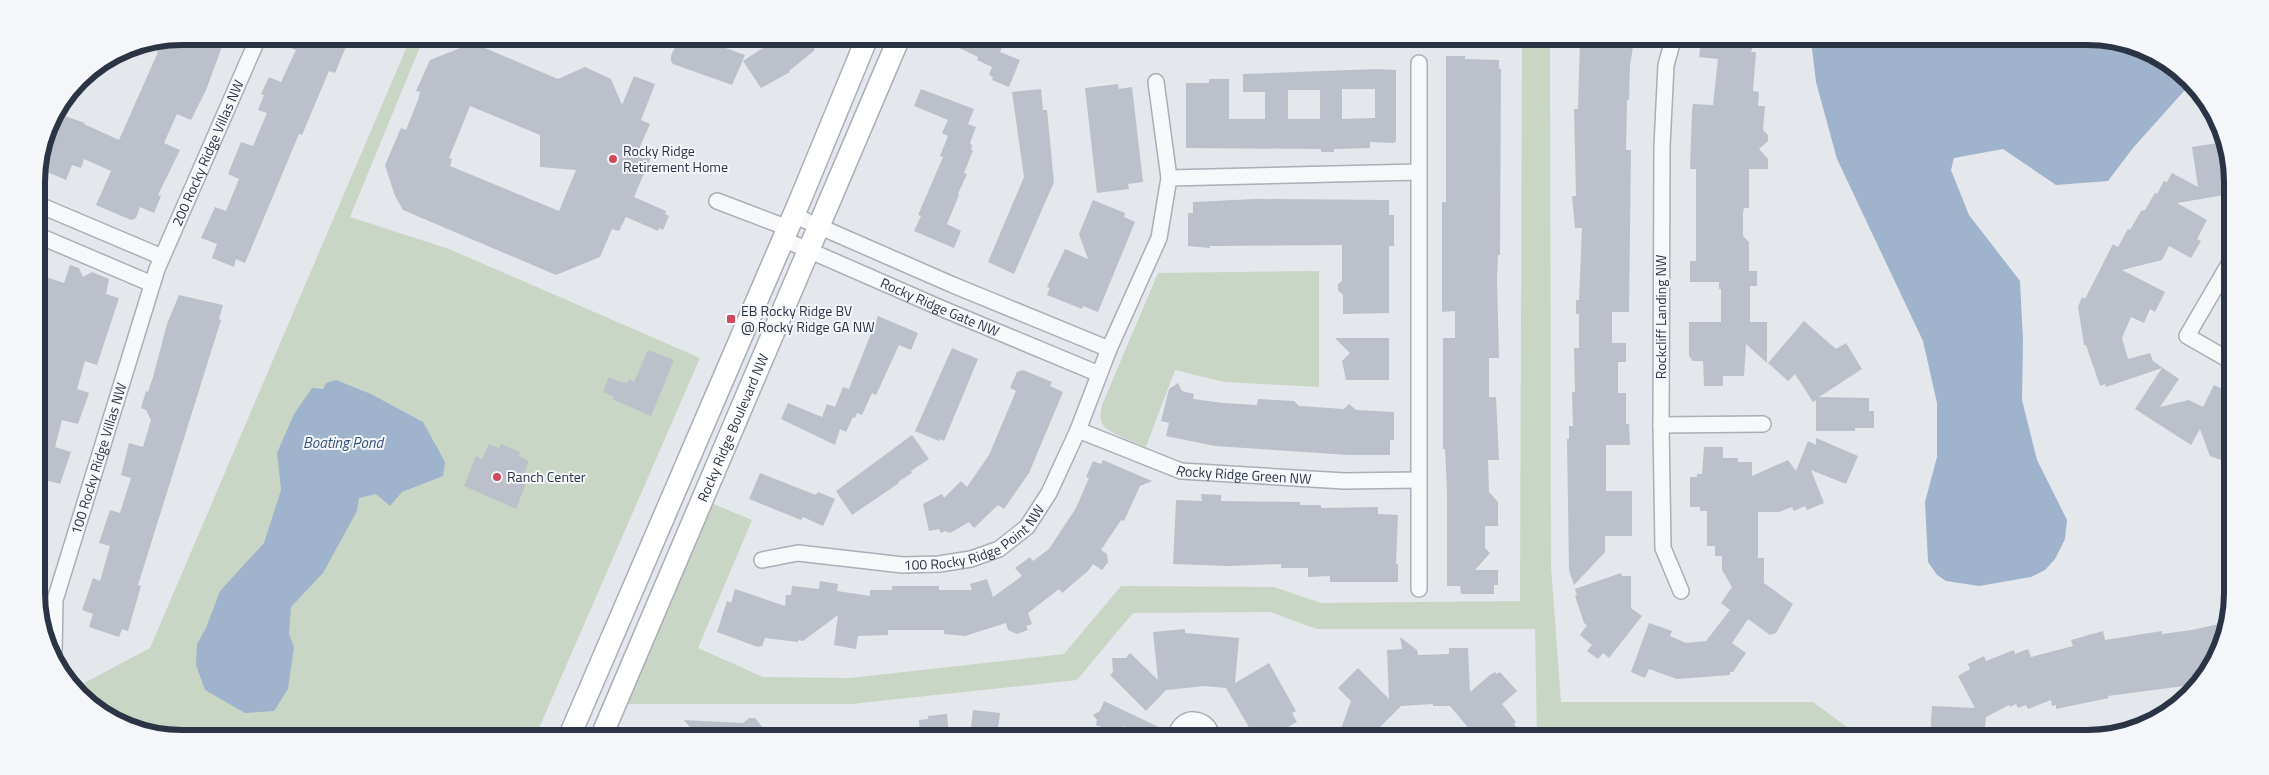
<svg xmlns="http://www.w3.org/2000/svg" width="2269" height="775" viewBox="0 0 2269 775" font-family="'Titillium Web',sans-serif">
	<rect width="100%" height="100%" fill="#e4e7ec"/>
	<g fill="#c9d6c5">
		<path d="M411,37H424L350,217L449,249L700,358L536,735L144,734L73,689L150,648Z"/>
		<path d="M1522,40H1550L1551,566L1561,702H1813L1862,738L1537,737L1535,629H1317L1270,612L1133,613L1077,680L851,704H625L711,503L752,520L698,648L763,677L850,678L1064,654L1121,586L1274,587L1321,603L1520,601Z"/>
		<path d="M1319,271V387L1224,382L1175,370L1146,447C1136,442 1109,434 1103,425C1099,419 1101,412 1102,405L1158,273Z"/>
	</g>
	<g fill="#9fb4cc">
		<path d="M1811,40L2125,41L2195,85L2184,91L2133,148L2108,181L2056,185L2003,149L1954,158L1951,170L1969,215L2020,281L2023,340L2022,400L2037,460L2067,520L2065,539L2055,559L2045,570L2031,577L1979,586L1946,581L1937,575L1928,562L1925,502L1937,457V403L1923,341L1837,159L1816,82Z"/>
		<path d="M336,380L371,394L423,422L445,462L443,476L402,492L390,506L376,494L359,498L357,511L323,573L291,607L289,634L294,647L288,689L274,711L245,713L205,690L196,665L197,644L206,628L220,591L264,543L281,490L277,453L294,414L312,388L323,389L326,383Z"/>
		<path d="M1699,729L1767,731L1783,738L1688,737Z"/>
	</g>
	<g fill="#bbc0ca" fill-rule="evenodd">
		<path d="M182,36H226L206,90L191,120L177,114L164,143L180,150L158,195L161,196L154,213L140,207L136,218L131,220L96,205L111,171L84,159L81,168L72,165L66,180L38,168L47,126L56,113L85,123L84,124L119,140L158,52L156,51L161,40Z"/>
		<path d="M296,37H350L335,73L329,71L302,135L299,134L245,263L236,259L234,267L212,258L217,244L201,238L215,207L226,211L239,179L228,174L234,159L241,142L253,146L267,113L258,110L264,95L261,94L269,77L281,82L296,50L291,48Z"/>
		<path d="M679,38H698L745,55L732,85L673,64L671,61V56Z"/>
		<path d="M778,38H807L815,50L789,71L790,72L761,88L743,61Z"/>
		<path d="M939,38H1006L1000,52L1020,60L1009,87L992,80L993,77L989,75L992,67L977,60L978,57Z"/>
		<path d="M1580,40H1634L1630,66L1629,100H1627L1626,150H1631L1629,312H1612V343H1626V362H1618V393H1626V424H1629L1630,445H1606V491H1632V536H1605V552L1574,585L1569,570L1567,439H1569V426H1573L1572,392H1575L1574,348H1579V314H1576V300H1579L1582,228H1575L1572,196H1576L1574,109H1578Z"/>
		<path d="M1701,40H1755L1751,52H1756L1753,91L1759,92L1758,106H1765L1763,130L1768,135V141L1759,149L1768,159V169H1749V208H1744L1743,213V236L1749,242V271H1757V286H1750V322H1767V363L1746,344L1744,376H1723V386H1704L1703,361H1693L1689,356V322H1721V289H1719V282H1690V261H1696V169H1690L1692,111L1693,104L1713,105L1718,59L1699,57Z"/>
		<path d="M473,43L558,79L585,67L611,79L622,105L634,76L655,84L641,120L650,124L638,151L651,157L634,197L666,211L665,214L669,216L663,230L659,228L658,231L626,217L619,231L612,229L600,257L556,275L403,210L395,196L385,165L401,128L406,130L418,100L420,92L416,91L430,60ZM470,106L540,135V167L576,170L559,211L450,166L452,159L449,158Z"/>
		<path d="M1446,56H1465V59L1499,60V69H1501L1500,255H1498L1497,280L1499,358H1489V397H1496L1499,460H1488L1489,492L1498,502V526H1485V548L1490,553L1475,570H1498V585H1494V594H1461L1460,586H1447V491L1445,449H1443V338H1455V311L1442,312V202H1446Z"/>
		<path d="M1377,69L1396,70V141L1394,143L1370,142V148L1334,149V152H1321V149L1186,148V83H1209V79H1229V119H1265V92H1243V74ZM1342,89H1375V118L1342,119ZM1288,90H1320V119H1288Z"/>
		<path d="M1118,84L1119,89L1132,87L1143,182L1128,184L1129,189L1097,193L1085,88Z"/>
		<path d="M921,89L974,109L968,124L976,127L970,143L972,145L971,150H973L964,173L967,174L958,194L959,195L947,224L961,231L954,248L914,231L921,216L918,215L943,157L940,156L948,136L942,133L948,120L914,106Z"/>
		<path d="M1041,89L1043,110H1047L1054,182L1014,274L988,262L1024,177L1012,92Z"/>
		<path d="M2224,142L2230,154V194L2177,203L2207,220L2197,239L2201,241L2191,258L2169,246L2162,260L2122,270L2165,292L2155,312L2150,309L2144,323L2131,317L2122,338L2128,359L2150,353L2153,361L2179,379L2160,407L2189,400L2203,407L2214,385L2229,392V463L2210,456L2200,429L2191,445L2135,409L2162,368L2106,387L2105,384L2100,386L2086,345H2084L2078,307L2082,297L2085,299L2113,244L2118,247L2128,229L2130,230L2141,211L2145,210L2155,193L2157,194L2164,181L2167,182L2172,173L2198,187L2192,147Z"/>
		<path d="M1255,199L1389,200V215H1394V246H1389V313L1343,314V295L1338,290V284L1342,281V245L1210,246V248L1188,246V213H1193V202Z"/>
		<path d="M1093,200L1125,213L1124,217L1135,222L1098,312L1083,306L1082,309L1047,295L1050,288L1047,287L1065,249L1088,259L1079,234Z"/>
		<path d="M70,265L79,268L83,277L92,272L109,279L106,294L119,298L97,365L85,361L77,389L89,393L78,424L62,420L55,447L71,452L60,484L38,478V367L44,346L37,345V274L64,283Z"/>
		<path d="M179,295L223,305L219,319L221,320L138,585L141,586L128,631L122,629L119,637L89,627L93,614L82,610L93,578L100,581L110,546L99,543L110,510L120,513L131,478L121,475L129,443L143,447L151,420L146,410L141,408L146,391L148,392L153,377L167,324Z"/>
		<path d="M878,316L918,333L911,350L899,345L876,395L872,393L862,415L857,413L855,418L853,417L846,432L840,429L835,445L781,419L788,403L822,417L827,404L835,407L843,387L849,389Z"/>
		<path d="M1804,321L1836,349L1846,343L1862,369L1819,397L1869,398V411H1874V428H1855V431H1816V400L1813,402L1795,374L1788,381L1768,363Z"/>
		<path d="M1335,338H1389V380H1346L1342,361L1350,353Z"/>
		<path d="M952,348L978,359L944,441L940,439L939,441L915,431Z"/>
		<path d="M648,350L674,360L651,416L612,399L614,397L603,392L609,377L620,382L627,383L629,379L634,382Z"/>
		<path d="M1023,370L1052,382L1050,386L1063,392L1029,473L1004,509L998,505L974,528L969,522L950,533L945,531L941,533L939,529L929,531L923,504L942,494L944,498L961,481L967,487L989,455L1016,391L1010,388L1017,372Z"/>
		<path d="M1178,383L1182,391L1194,394L1193,399L1223,403L1257,405L1258,399L1294,401L1299,406L1344,409L1349,404L1356,410L1394,412V440H1390V455H1349L1215,446L1166,436L1169,423L1161,421L1169,389Z"/>
		<path d="M912,435L929,459L911,471L912,473L898,482L899,483L852,515L836,491Z"/>
		<path d="M1816,438L1858,456L1846,484L1811,470L1824,503L1807,510L1805,506L1794,511L1792,507L1779,512H1758V558H1764V583L1793,604L1776,633L1770,635L1748,619L1732,643L1746,653L1733,672H1730V675L1677,679L1649,669L1645,678L1631,672L1649,623L1672,631L1670,636L1686,643L1706,641L1730,610L1721,603L1732,587L1722,570V556H1715V546H1707V511H1700V507H1690V477H1697V474H1702L1704,447H1723V458H1738V462H1752V476L1788,460L1796,471L1808,441L1816,445Z"/>
		<path d="M489,444L499,448L501,444L520,452L519,456L529,461L523,476L528,478L516,509L464,486L476,456L482,459Z"/>
		<path d="M1103,460L1152,481L1140,486L1124,521L1121,520L1101,550L1107,554L1108,562L1102,570L1093,564L1088,571L1062,593L1059,589L1028,613L1032,624L1026,626L1028,630L1017,634L1008,630L1006,623L965,636L944,634V630H888V635L858,636L856,649L834,645L838,615L803,641L798,640V642L765,638L762,646L758,647L717,632L727,601L731,603L735,589L785,606L786,595H791L792,586L819,589L820,581L838,584L837,591L870,596V590H892V586H939V590H972L970,584L987,579L993,597L1022,576L1015,568L1030,557L1033,561L1049,549L1076,508L1089,478L1086,477L1093,461L1101,464Z"/>
		<path d="M760,473L803,490L816,495L818,492L835,499L823,526L803,517L801,520L749,499Z"/>
		<path d="M1201,494L1221,495V501L1300,502V505H1321V508L1378,507V514L1398,515L1396,564H1398V582H1330V576L1308,577V568H1281V564L1229,566L1173,564L1176,500L1202,501Z"/>
		<path d="M1621,573L1622,576H1631V608L1642,616L1609,658L1603,653L1598,659L1587,651L1592,645L1580,635L1587,625L1584,623L1575,596L1577,595L1575,589Z"/>
		<path d="M2228,622V631L2208,674L2199,684L2108,696L2109,698L2056,709V705L2052,706L2051,700L2028,709L2026,705L2018,708L2016,704L2010,707L2009,705L1986,717L1984,738H1930L1932,706L1975,708L1958,676L1970,669L1968,664L1984,656L1986,661L2014,650L2015,654L2028,649L2031,657L2073,646L2071,640L2103,631L2105,640L2162,631V634L2192,630Z"/>
		<path d="M1185,629V633L1239,638L1235,683L1269,663L1296,711L1292,713L1297,722L1271,736H1269L1264,728L1253,734L1226,688L1205,686L1166,690L1146,711L1110,675L1113,672L1112,658H1126L1130,653L1158,680L1153,632Z"/>
		<path d="M1400,637L1417,650L1418,655L1449,654V648H1468L1470,692L1490,675L1495,672L1497,674L1500,672L1517,691L1502,704L1516,722L1514,724L1516,727L1511,731L1516,737H1476L1450,706H1433V704L1401,706L1370,737H1338L1351,701L1338,688L1358,668L1389,699L1387,650L1402,649Z"/>
		<path d="M1104,701L1167,731L1165,736H1152L1124,726L1121,734L1096,725L1097,720L1093,715L1100,711Z"/>
		<path d="M973,710L1000,713L997,736H970Z"/>
		<path d="M947,714L949,736H920L919,720L928,719V716Z"/>
		<path d="M749,718H755L769,735H696L684,720L743,723Z"/>
	</g>
	<g fill="none" stroke-linecap="round" stroke-linejoin="round">
		<g stroke="#a9aeb7" stroke-width="18">
			<g id="street">
				<path d="M1673,40L1666,65L1662,146L1661,425L1663,548L1681,591"/>
				<path d="M1419,63V589"/>
				<path d="M1156,82L1169,178"/>
				<path d="M717,201L788,228"/>
				<path d="M37,204L162,257"/>
				<path d="M793,215L953,285L1109,349"/>
				<path d="M37,235L152,284"/>
				<path id="s1" d="M783,239L943,309L1099,374"/>
				<path d="M2229,360L2187,336L2229,264"/>
				<path d="M1661,425L1763,424"/>
				<path id="s2" d="M1078,430L1181,471L1344,481L1418,480"/>
				<path id="s3" d="M762,560L798,553L903,565L939,564L971,559L999,549L1027,527L1049,493L1078,430L1109,349L1159,238L1169,178L1418,172"/>
				<path id="s4" d="M54,652L55,600L157,269L259,36"/>
				<path d="M1176,736C1180,714 1207,715 1212,736"/>
				<path d="M2090,738L2136,730"/>
			</g>
		</g>
		<g stroke="#a9aeb7" stroke-width="24">
			<g id="secondary">
				<path d="M570,735L801,198L867,38"/>
				<path id="s5" d="M602,735L899,38"/>
			</g>
		</g>
		<use href="#street" stroke="#f7f8fa" stroke-width="15"/>
		<use href="#secondary" stroke="#fff" stroke-width="21"/>
	</g>
	<g fill="#d1495b" stroke="#f4f6f9" stroke-width="2">
		<circle cx="613" cy="159" r="5"/>
		<rect x="726" y="314" width="10" height="10" rx="2.5"/>
		<circle cx="497" cy="477" r="5"/>
	</g>
	<g text-anchor="middle" stroke-width="4" stroke-linejoin="round" paint-order="stroke">
		<g font-size="14" fill="#2b3445" stroke="#f4f6f9" text-anchor="start">
			<text x="623" y="156">Rocky Ridge<tspan x="623" dy="16">Retirement Home</tspan></text>
			<text x="741" y="316">EB Rocky Ridge BV<tspan x="741" dy="16">@ Rocky Ridge GA NW</tspan></text>
			<text x="507" y="482">Ranch Center</text>
		</g>
		<g font-size="14" fill="#2b3445" stroke="#f4f6f9">
			<text dy="5" stroke="none"><textPath href="#s4" startOffset="525">200 Rocky Ridge Villas NW</textPath></text>
			<text dy="5" stroke="none"><textPath href="#s1" startOffset="171">Rocky Ridge Gate NW</textPath></text>
			<text transform="translate(1661 317) rotate(-90)" y="5">Rockcliff Landing NW</text>
			<text dy="5" stroke="none"><textPath href="#s5" startOffset="334">Rocky Ridge Boulevard NW</textPath></text>
			<text dy="5" stroke="none"><textPath href="#s4" startOffset="200">100 Rocky Ridge Villas NW</textPath></text>
			<text dy="5" stroke="none"><textPath href="#s2" startOffset="174">Rocky Ridge Green NW</textPath></text>
			<text dy="5" stroke="none"><textPath href="#s3" startOffset="222">100 Rocky Ridge Point NW</textPath></text>
		</g>
		<g font-size="15" font-style="italic" fill="#34527a" stroke="#f4f6f9">
			<text x="343" y="448">Boating Pond</text>
		</g>
	</g>
	<path d="M0 0H2269V775H0ZM182 45H2087A137 137 0 0 1 2224 182V593A137 137 0 0 1 2087 730H182A137 137 0 0 1 45 593V182A137 137 0 0 1 182 45Z" fill="#f4f6f9" fill-rule="evenodd"/>
	<path fill="none" stroke="#2b3445" stroke-width="6" d="M182 45H2087A137 137 0 0 1 2224 182V593A137 137 0 0 1 2087 730H182A137 137 0 0 1 45 593V182A137 137 0 0 1 182 45Z"/>
</svg>
